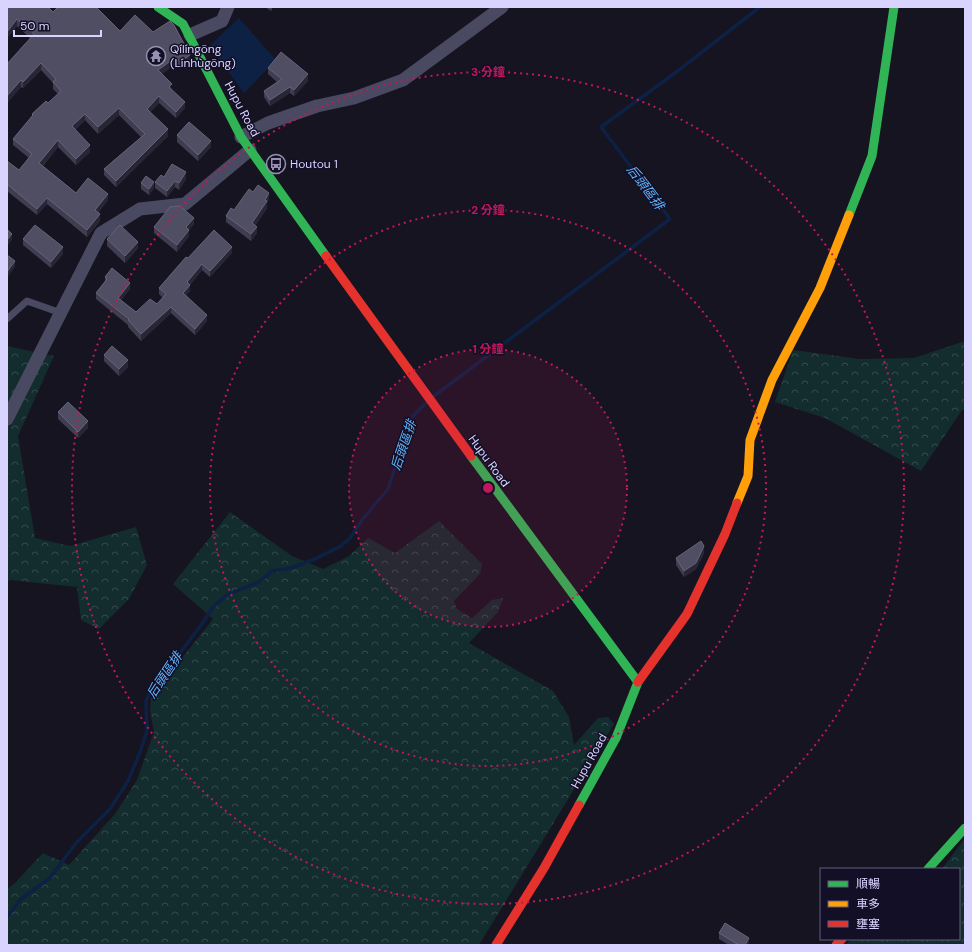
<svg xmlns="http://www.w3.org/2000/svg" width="972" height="952" viewBox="0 0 972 952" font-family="'DM Sans','Noto Sans TC',sans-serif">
	<defs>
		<pattern id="forest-crowns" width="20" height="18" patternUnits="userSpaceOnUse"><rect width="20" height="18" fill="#132c2d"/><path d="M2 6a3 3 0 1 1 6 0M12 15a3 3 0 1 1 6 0" fill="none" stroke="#354a4c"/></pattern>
	</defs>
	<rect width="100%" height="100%" fill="#161421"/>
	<g fill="url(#forest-crowns)">
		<path d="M965,341V410H962L921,471L825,418L775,402L793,350L860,359L914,358Z"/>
		<path d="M7,346L54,356L18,436L35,538L70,546L136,527L147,565L129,599L99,629L81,620L77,587L10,580L7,582Z"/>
		<path d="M230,512L292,556L323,569L349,556L368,538L395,553L439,521L482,564L480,574L454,601L457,609L472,618L492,600L503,598L498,612L469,643L553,691L569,717L574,745L598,718L608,717L614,724L479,945H7V889L14,884L43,853L69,865L115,814L137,780L154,732L150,711L151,697L213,619L173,584Z"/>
		<path d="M965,838V945H845L852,939H959V869H942Z"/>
	</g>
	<path fill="#0d2144" d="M239,18L276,60L244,93L209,46Z"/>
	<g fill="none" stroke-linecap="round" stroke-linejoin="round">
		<g stroke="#0d2144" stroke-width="3.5">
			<path d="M434,396L670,219L601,127L675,73L760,7"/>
			<path d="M7,917L21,899L50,878L76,843L110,809L128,781L140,752L147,731L146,701L149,694L202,624L213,607L227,595L259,582L272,571L291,568L315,559L341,546L350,538L362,520L388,489L412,417L426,403"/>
		</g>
		<path stroke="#4a4962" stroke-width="7" d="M7,319L27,301L61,313"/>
		<g stroke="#4a4962" stroke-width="13">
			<path d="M190,35L222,21L228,7"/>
			<path d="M241,137L268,123L317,106L354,98L403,80L502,7"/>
			<path d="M7,419L101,233L140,209L185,204L250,150"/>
		</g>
		<g stroke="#30b455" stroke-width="9">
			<path d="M158,7L183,24L241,137L326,256"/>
			<path d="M849,215L872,156L894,7"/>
			<path d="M471,456L638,682L616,738L579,805"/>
			<path d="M928,869L965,828"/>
		</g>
		<path stroke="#ff9f0a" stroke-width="9" d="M737,503L748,476L750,440L772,380L820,288L849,215"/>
		<g stroke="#e5322d" stroke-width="9">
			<path d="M326,256L471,456"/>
			<path d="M638,682L687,614L725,534L737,503"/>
			<path d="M496,945L544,868L579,805"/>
			<path d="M836,945L842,939"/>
		</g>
	</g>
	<g fill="#403d50">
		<path d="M7,7L53,12L120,31L153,32L190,61L180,69L176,64L161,74L185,108L176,118L159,103L150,112L168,136L116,187L104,175V169L141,137L119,115L98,134L85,120L75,130L90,152L76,165L58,147L43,166L76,193L108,200L98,213L100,221L87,237L47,204L37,215L7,191V161L19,170L29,158L13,145V139L32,116V114L48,103L58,94L53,89V83L41,70L23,88L21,87L7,103L30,38L17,26L7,38Z"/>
		<path d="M265,7H273L271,11Z"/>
		<path d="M268,68L308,81L294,96L290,93L270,106L264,97V91L277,82L268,74Z"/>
		<path d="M177,135L211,147L198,161L177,142Z"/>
		<path d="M164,177L186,179L179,190L175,187L167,197L155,188V182Z"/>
		<path d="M141,183L154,188L149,195L141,189Z"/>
		<path d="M253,192L269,199L267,203V208L255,226L257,233L251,241L226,222V216L234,210Z"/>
		<path d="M194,224L189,230V236L177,252L154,233V227Z"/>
		<path d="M23,239L63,254L51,268L23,245Z"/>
		<path d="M107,239L138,248L125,263L107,246Z"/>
		<path d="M232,253L210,277L202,270L190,285V291L186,295L207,321L195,335L171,313L141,341L128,327V325L96,299V293L105,282V277L130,289L121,300L136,312L157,304L163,298L159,294V288L188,258Z"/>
		<path d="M104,355L128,367L119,376L104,361Z"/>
		<path d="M58,412L88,428L78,438L58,419Z"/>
		<path d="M704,553L696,569L684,577L676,565V558Z"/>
		<path d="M719,933L749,944V945H729L719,939Z"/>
	</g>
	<g fill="#282635">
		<path d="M17,19V26L7,38V32Z"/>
		<path d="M190,55V61L180,69V62Z"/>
		<path d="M176,57V64L158,77V70Z"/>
		<path d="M41,63V70L23,88V82Z"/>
		<path d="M308,74V81L294,96V90Z"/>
		<path d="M21,80V87L7,103V96Z"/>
		<path d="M290,87V93L270,106V100Z"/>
		<path d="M159,96V103L147,115V109Z"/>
		<path d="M185,102V108L176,118V112Z"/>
		<path d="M119,108V115L98,134V127Z"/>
		<path d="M85,114V120L72,133V126Z"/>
		<path d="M168,129V136L116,187V181Z"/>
		<path d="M58,140V147L39,170V163Z"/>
		<path d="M211,141V147L198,161V155Z"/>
		<path d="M90,145V152L76,165V159Z"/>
		<path d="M186,172V179L179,190V183Z"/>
		<path d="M175,181V187L167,197V191Z"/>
		<path d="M154,182V188L149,195V189Z"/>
		<path d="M269,193V199L267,203V208L252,230V223L265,200Z"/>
		<path d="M108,194V200L95,217V210Z"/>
		<path d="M47,198V204L37,215V209Z"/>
		<path d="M100,214V221L87,237V230Z"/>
		<path d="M194,218V224L189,230V236L177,252V245L186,227Z"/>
		<path d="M257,227V233L251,241V234Z"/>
		<path d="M12,234V240L7,246V240Z"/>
		<path d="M138,242V248L125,263V256Z"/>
		<path d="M63,247V254L51,268V262Z"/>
		<path d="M232,247V253L210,277V271Z"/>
		<path d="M15,261V267L7,278V272Z"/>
		<path d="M202,264V270L190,285V291L183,299V293L187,282Z"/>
		<path d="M130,283V289L118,304V298Z"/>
		<path d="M171,307V313L141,341V334Z"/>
		<path d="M207,315V321L195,335V329Z"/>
		<path d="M128,360V367L119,376V369Z"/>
		<path d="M88,421V428L78,438V432Z"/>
		<path d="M704,546V553L696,569L684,577V571Z"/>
		<path d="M749,938V945H745Z"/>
	</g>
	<g fill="#504e63" stroke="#66637b">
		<path d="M7,7H48L53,12L58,7H96L120,31L135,15L153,32L170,21L174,25L190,55L180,62L176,57L158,70L172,84L169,87L185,102L176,112L159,96L147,109L168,129L116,181L104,169L145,134L119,108L98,127L85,114L72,126L90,145L76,159L58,140L39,163L76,193L88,178L108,194L95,210L100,214L87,230L47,198L37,209L7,184V161L19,170L32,154L13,139L33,115L32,114L46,101L48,103L61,91L53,82L56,79L41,63L23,82L21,80L7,96V64L34,34L17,19L7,32Z"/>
		<path d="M281,52L308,74L294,90L290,87L270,100L264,91L282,79L268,68Z"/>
		<path d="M189,122L211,141L198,155L177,135Z"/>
		<path d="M172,164L186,172L179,183L175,181L167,191L155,182L161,175L164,177Z"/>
		<path d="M146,176L154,182L149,189L141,183Z"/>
		<path d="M258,185L269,193L265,200L267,201L252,223L257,227L251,234L226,216L231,208L234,210L249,189L253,192Z"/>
		<path d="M180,206L194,218L186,227L189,230L177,245L154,227L170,207Z"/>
		<path d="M35,225L63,247L51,262L23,239Z"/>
		<path d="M120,225L138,242L125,256L107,239Z"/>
		<path d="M7,229L12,234L7,240Z"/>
		<path d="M214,230L232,247L210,271L202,264L187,282L190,285L183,293L207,315L195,329L171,307L141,334L128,320L129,319L96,293L107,279L105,277L112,268L130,283L118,298L136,312L150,299L157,304L166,294L159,288L186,257L188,258Z"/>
		<path d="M7,255L15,261L7,272Z"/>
		<path d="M112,346L128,360L119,369L104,355Z"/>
		<path d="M68,402L88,421L78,432L58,412Z"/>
		<path d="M701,541L704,546L696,563L684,571L676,558Z"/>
		<path d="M725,923L749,938L745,945H739L719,933Z"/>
	</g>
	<circle cx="488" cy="488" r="139" fill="#c2185b" fill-opacity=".12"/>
	<g fill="none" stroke="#c2185b" stroke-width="2" stroke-dasharray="2 4">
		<circle cx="488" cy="488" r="139"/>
		<circle cx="488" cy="488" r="278"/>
		<circle cx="488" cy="488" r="416"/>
	</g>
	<defs>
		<g id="temple-ring" transform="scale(1)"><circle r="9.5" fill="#130f26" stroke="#9591b1" stroke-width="1.5"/><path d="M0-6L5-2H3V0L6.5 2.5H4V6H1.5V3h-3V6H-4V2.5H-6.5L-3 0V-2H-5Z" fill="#9591b1"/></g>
		<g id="bus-ring" transform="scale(1)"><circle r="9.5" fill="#130f26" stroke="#9591b1" stroke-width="1.5"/><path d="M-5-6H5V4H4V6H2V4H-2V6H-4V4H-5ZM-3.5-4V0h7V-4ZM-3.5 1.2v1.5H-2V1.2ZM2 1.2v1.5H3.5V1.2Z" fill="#9591b1"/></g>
	</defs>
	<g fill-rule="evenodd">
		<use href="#temple-ring" x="156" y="56"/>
		<use href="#bus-ring" x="276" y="164"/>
	</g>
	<g text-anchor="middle" stroke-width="3" stroke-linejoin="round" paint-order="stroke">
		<g font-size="12" fill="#d9d4ff" stroke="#130f26" text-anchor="start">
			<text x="170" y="53">Qílíngōng<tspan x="170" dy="14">(Línhùgōng)</tspan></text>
			<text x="290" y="168">Houtou 1</text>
		</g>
		<g font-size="12" fill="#d9d4ff" stroke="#130f26">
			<text transform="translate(242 109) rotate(62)" y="4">Hupu Road</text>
			<text transform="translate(489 461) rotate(54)" y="4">Hupu Road</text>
			<text transform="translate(589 761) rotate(-61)" y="4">Hupu Road</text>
		</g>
		<g font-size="13" font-style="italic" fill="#62b6ff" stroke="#130f26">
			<text transform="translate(646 187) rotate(53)" y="5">后頭區排</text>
			<text transform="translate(403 445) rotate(-71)" y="5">后頭區排</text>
			<text transform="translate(164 675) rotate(-56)" y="5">后頭區排</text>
		</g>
	</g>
	<circle cx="488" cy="488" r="6" fill="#c2185b" stroke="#130f26" stroke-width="2"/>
	<g font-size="12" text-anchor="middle" font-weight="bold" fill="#c2185b" stroke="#130f26" stroke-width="3" stroke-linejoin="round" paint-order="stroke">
		<text x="488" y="76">3 分鐘</text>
		<text x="488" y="214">2 分鐘</text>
		<text x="488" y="353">1 分鐘</text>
	</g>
	<rect width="972" height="952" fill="none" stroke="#d9d4ff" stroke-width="16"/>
	<rect x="820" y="868" width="140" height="72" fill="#130f26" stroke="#625e7d"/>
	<rect x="828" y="881" width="20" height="6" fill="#30b455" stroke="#625e7d"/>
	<text x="856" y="888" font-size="12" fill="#d9d4ff">順暢</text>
	<rect x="828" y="901" width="20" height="6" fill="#ff9f0a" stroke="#625e7d"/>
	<text x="856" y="908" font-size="12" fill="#d9d4ff">車多</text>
	<rect x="828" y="921" width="20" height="6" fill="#e5322d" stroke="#625e7d"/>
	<text x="856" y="928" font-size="12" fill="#d9d4ff">壅塞</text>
	<path d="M14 30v6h87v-6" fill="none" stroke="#d9d4ff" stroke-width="2"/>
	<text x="20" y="30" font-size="12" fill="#d9d4ff" stroke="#130f26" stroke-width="3" paint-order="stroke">50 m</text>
</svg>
